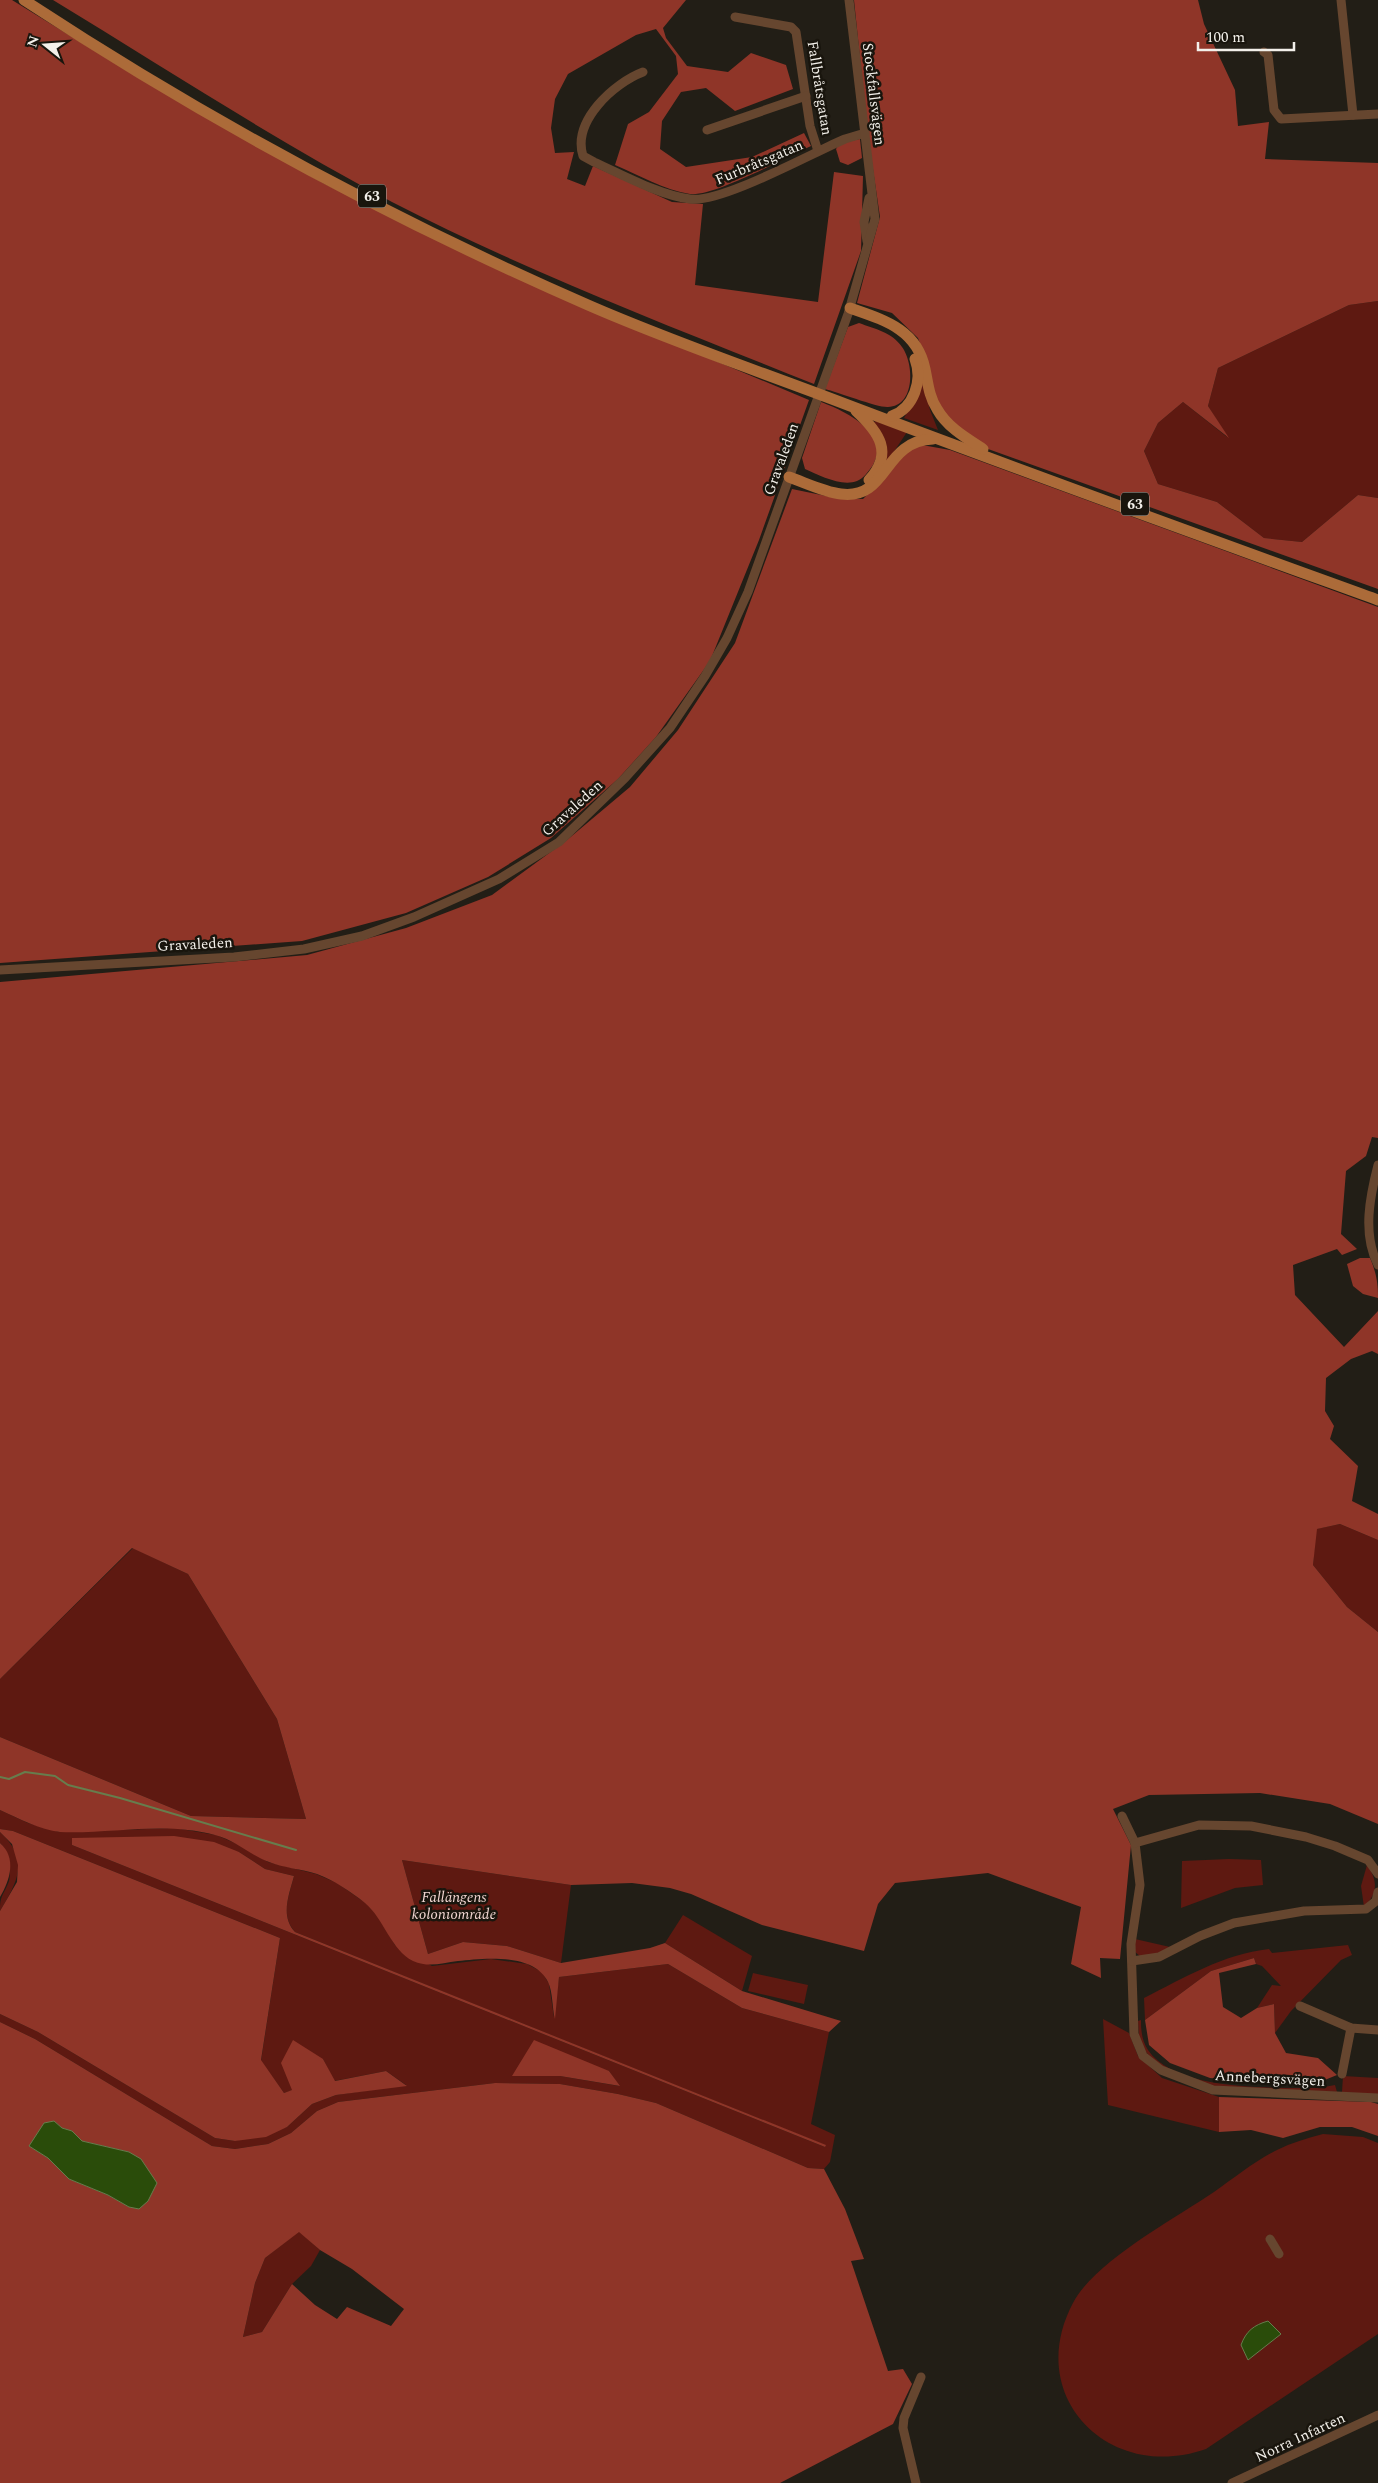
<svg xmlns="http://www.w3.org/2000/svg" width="1378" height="2483" viewBox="0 0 1378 2483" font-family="Spectral,serif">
	<rect width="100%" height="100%" fill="#221e16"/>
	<g fill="#5e1911" fill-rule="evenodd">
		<path d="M1378,301V498L1358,495L1302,542L1264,538L1217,502L1158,484L1144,451L1158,423L1183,402L1227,437L1208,406L1218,368L1349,305Z"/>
		<path d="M921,370L930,410L938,430L904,418L908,411Z"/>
		<path d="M875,421L907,432L881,471L873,424Z"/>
		<path d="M1340,1524L1378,1540V1632L1347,1607L1313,1565L1316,1529Z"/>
		<path d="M133,1548L188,1574L277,1719L306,1819L191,1816L0,1737V1679Z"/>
		<path d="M0,1810L28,1823L59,1832L175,1828L216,1835L242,1846L268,1862L316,1874L337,1883L367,1904L380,1919L395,1945L432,1966L491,1959L527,1964L542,1972L549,1984L554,2017L559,1977L668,1964L742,2008L829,2032L811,2124L835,2135L830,2162L824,2169L808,2168L656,2103L618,2094L560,2084L495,2083L338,2102L317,2111L291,2133L268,2144L235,2149L212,2146L35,2039L0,2022V2014L38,2032L215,2138L235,2141L287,2127L312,2104L336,2095L406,2085L386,2071L334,2081L323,2059L293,2090L284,2093L261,2061L280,1938L13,1831L0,1829ZM72,1838L239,1852L265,1869L294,1876C289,1896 280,1915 295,1932L825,2145V2147L72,1845ZM609,2071L619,2086L560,2076L513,2075Z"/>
		<path d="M0,1832C30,1860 18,1881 0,1911C0,1894 4,1895 9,1881C12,1872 7,1849 0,1843Z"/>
		<path d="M1229,1859L1261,1860L1263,1885L1235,1888L1181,1908L1182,1861Z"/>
		<path d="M402,1860L571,1885L561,1963L507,1946L463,1942L428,1954Z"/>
		<path d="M1367,1865C1378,1881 1378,1893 1364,1907L1361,1886Z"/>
		<path d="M683,1915L752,1956L742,1991L665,1943Z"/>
		<path d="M1135,1939L1170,1947L1158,1955L1141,1957L1134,1951Z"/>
		<path d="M1348,1945L1352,1955L1341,1960L1291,2011L1275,2033L1274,2004L1257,2008L1272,1985L1281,1986L1262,1966L1256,1964L1254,1958L1211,1971L1145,2020L1144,1998C1184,1978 1223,1954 1269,1949L1272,1953Z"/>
		<path d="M753,1973L808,1985L804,2004L748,1991Z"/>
		<path d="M1103,2019L1129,2033L1138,2056L1162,2078L1219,2097V2132L1108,2105Z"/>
		<path d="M1141,2020C1141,2031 1142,2041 1148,2050C1172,2086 1247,2087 1285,2088C1302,2088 1319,2089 1335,2085L1337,2092L1214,2087L1167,2069L1153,2060L1145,2051L1139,2037L1138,2021Z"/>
		<path d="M1343,2076L1378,2078V2095L1342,2092Z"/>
		<path d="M1323,2134L1363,2137L1378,2143V2334L1206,2449C1110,2483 1023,2397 1073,2303C1094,2262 1174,2219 1214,2192C1234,2178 1255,2161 1277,2150C1291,2143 1307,2138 1323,2134Z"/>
		<path d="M299,2231L320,2250L311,2266L292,2284L262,2332L243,2337L255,2283L265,2258Z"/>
	</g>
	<g fill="#8f3528" fill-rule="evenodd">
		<path d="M0,0H12L137,77L323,183L515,277L809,400L759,540L710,661L656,737L618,779L551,838L488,877L406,913L302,941L0,963Z"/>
		<path d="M53,0H686L663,28L666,38L687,66L728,72L751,53L786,65L793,89L735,111L706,88L681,92L662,121L660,149L686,167L752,157L804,133L811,146C786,157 714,197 690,194C664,190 639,175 615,165L628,124L649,112L678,74L676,56L656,29L636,35L568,74L555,99L551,128L555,153L574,152L567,179L585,186L593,166L672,202L703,204L695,285L818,302L834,172L863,176L861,251L814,384C672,327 528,272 392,202C276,141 165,68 53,0Z"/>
		<path d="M854,0H1198L1204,24L1235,90L1238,126L1269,122L1265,159L1378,163V301L1349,305L1218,368L1208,406L1229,438L1183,402L1158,423L1144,451L1158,484L1217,502L1264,538L1302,542L1358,495L1378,498V589L963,440L940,417L929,370L918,338L892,313L857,303L880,217L868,135Z"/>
		<path d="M860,139L862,158L848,165L840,162L836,149L840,143Z"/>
		<path d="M859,323C875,329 892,332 902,347C914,363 916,406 888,407C879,408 837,392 825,389L848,327Z"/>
		<path d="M821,402C843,410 892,433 873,465C868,472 864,478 857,481C841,487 819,475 805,469L802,458Z"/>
		<path d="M922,445L950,450L1378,607V1138L1372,1137L1366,1156L1346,1171L1341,1234L1357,1249L1342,1255L1337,1249L1293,1265L1295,1295L1344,1347L1378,1311V1354L1372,1351L1351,1359L1326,1378L1325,1411L1334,1426L1330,1439L1358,1466L1352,1501L1378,1514V1540L1340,1524L1317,1529L1313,1565L1347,1607L1378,1632V1824L1330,1804L1260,1793L1149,1795L1113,1809L1131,1845L1120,1959L1100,1958L1101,1978L1071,1964L1081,1907L988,1873L895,1883L878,1904L864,1951L762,1925L691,1894L670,1888L632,1883L571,1885L402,1860L428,1954L463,1942L507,1946L561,1963L650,1948L665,1943L742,1991L841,2021L829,2032L742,2008L668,1964L559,1977L555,2019C552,2008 553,1992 548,1982C534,1953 484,1958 458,1961C442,1963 429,1968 413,1961C391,1950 384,1919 365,1903C350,1891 335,1881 317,1874C301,1869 284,1868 269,1862C250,1855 235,1840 215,1835C165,1821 112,1834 60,1832C40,1830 18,1818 0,1810V1737L191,1816L306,1819L277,1719L188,1574L132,1548L0,1679V982L307,955L406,928L492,895L567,840L630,787L678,730L735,643L792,489L836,498L863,499L888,474L908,450Z"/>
		<path d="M1360,1258H1370C1376,1272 1378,1282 1378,1298L1363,1294L1353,1286L1347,1264Z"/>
		<path d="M0,1829L13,1831L280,1938L261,2060L284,2093L292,2090L281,2063L293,2040L323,2059L335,2081L386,2071L407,2086L336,2095L312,2104L287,2127L266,2137L235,2141L215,2138L38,2032L0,2014V1911L17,1882L18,1865L12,1844L0,1832Z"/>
		<path d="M174,1836L214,1842L239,1852L265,1869L294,1876C289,1895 280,1916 295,1932L826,2145L825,2147L72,1845V1838Z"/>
		<path d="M0,1843C17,1858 10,1880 0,1897Z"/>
		<path d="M1254,1958L1256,1964L1219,1973L1223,2007L1241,2018L1257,2008L1274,2004L1275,2033L1286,2053L1318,2058L1337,2075L1315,2084L1248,2082L1210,2078L1170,2063L1149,2045L1145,2020L1211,1971Z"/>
		<path d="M0,2022L35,2039L212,2146L235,2149L268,2144L291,2133L317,2111L338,2102L495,2083L560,2084L618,2094L656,2103L808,2168L824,2169L845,2209L864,2259L851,2261L888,2371L903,2369L912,2384L893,2424L780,2483H0ZM54,2121L62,2128L72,2131L82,2141L129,2152V2207L108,2195L69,2179L48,2158L29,2146ZM299,2232L320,2250L352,2269L404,2309L391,2326L347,2307L337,2319L315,2305L292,2284L262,2332L243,2337L255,2283L265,2258Z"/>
		<path d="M534,2040L609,2071L620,2086L560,2076H512Z"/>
		<path d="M1219,2097L1371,2102L1378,2104V2136L1352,2127H1320L1283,2138L1251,2130L1219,2132Z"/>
	</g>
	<g fill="#2a4c0a" stroke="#667d4d">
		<path d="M54,2121L62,2128L72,2131L82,2141L129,2152L141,2159L157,2183L148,2201L139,2209L129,2207L108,2195L69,2179L48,2158L29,2146L44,2123Z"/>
		<path d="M1268,2321L1281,2334L1248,2360L1241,2345C1246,2331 1254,2325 1268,2321Z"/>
	</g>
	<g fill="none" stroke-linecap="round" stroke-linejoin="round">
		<path stroke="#667d4d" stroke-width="2" d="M0,1777L9,1779L25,1772L55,1776L68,1785L120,1798L296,1850"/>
		<g stroke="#66462f" stroke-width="9">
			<path d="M1341,0L1353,115"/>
			<path d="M735,17L791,27L796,32L810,126L818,151"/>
			<path d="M1264,52L1268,55L1274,110L1281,119L1378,114"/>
			<path d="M643,72C614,83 572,121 583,156L594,162C623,175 659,195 690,199C720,204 812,153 845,139L865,133"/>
			<path d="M707,130L806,96"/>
			<path d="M867,241L864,222L869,198"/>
			<path d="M0,970L234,957L304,949L362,936L414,917L499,879L559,842L625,778L670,728L705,676L727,638L748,592L848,314L875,219L849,0"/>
			<path d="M1378,1165C1370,1196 1362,1234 1378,1265"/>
			<path d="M1122,1816L1135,1843L1140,1885L1131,1944L1134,2034L1143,2056L1161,2070L1213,2090L1378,2098"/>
			<path d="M1135,1843L1199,1825L1251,1826L1306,1837L1335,1846L1368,1860L1378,1874"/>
			<path d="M1132,1961L1159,1957L1200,1936L1234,1923L1304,1911L1366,1909L1376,1901L1378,1892"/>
			<path d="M1300,2006L1351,2028L1378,2030"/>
			<path d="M1342,2074L1351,2028"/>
			<path d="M1270,2239L1279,2254"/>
			<path d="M916,2483L903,2428L904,2418L921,2377"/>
			<path d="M1232,2483L1378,2415"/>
		</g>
		<g stroke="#ac6b39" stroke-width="11">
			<path d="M24,0C203,118 391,219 588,305C668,340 750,368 832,399C1013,468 1196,534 1378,600"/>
			<path d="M850,308C884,320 917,329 925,369C928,383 929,397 937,409C947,427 966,438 983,449"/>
			<path d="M856,411C879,432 894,453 869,480"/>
			<path d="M892,416C914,408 923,380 915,359"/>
			<path d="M789,477C806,483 824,492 841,494C889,500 882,441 933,439"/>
		</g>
	</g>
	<g text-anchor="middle" stroke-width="5" stroke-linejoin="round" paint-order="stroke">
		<g fill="#19150d" stroke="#b2aea8" stroke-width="1">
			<rect x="358" y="184.5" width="28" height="23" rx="4"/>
			<rect x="1121" y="492.5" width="28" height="23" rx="4"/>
		</g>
		<g font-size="14" font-weight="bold" fill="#f3f0ea">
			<text x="372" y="201">63</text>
			<text x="1135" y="509">63</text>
		</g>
		<g font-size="15" fill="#f3f0ea" stroke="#19150d">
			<text transform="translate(820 88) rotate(81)" y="5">Fallbråtsgatan</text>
			<text transform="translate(874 94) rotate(83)" y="5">Stockfallsvägen</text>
			<text transform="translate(759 162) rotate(-23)" y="5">Furbråtsgatan</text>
			<text transform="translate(781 459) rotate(-70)" y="5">Gravaleden</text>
			<text transform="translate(572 808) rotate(-42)" y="5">Gravaleden</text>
			<text transform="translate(195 944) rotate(-3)" y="5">Gravaleden</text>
			<text transform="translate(1270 2078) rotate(3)" y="5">Annebergsvägen</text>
			<text transform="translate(1300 2437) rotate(-25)" y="5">Norra Infarten</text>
		</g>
		<g font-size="15" font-style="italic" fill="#f0d5d0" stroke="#19150d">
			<text x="454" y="1902">Fallängens<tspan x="454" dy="17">koloniområde</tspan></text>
		</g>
	</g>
	<g transform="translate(45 45) rotate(287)" stroke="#19150d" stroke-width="4" paint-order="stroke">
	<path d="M0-4L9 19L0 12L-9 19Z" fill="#f3f0ea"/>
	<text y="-8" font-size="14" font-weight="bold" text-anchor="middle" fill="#f3f0ea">N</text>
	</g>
	<path d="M1198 42v8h96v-8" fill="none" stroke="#f3f0ea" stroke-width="2.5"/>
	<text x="1206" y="42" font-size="15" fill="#f3f0ea" stroke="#19150d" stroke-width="4" paint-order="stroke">100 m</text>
</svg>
